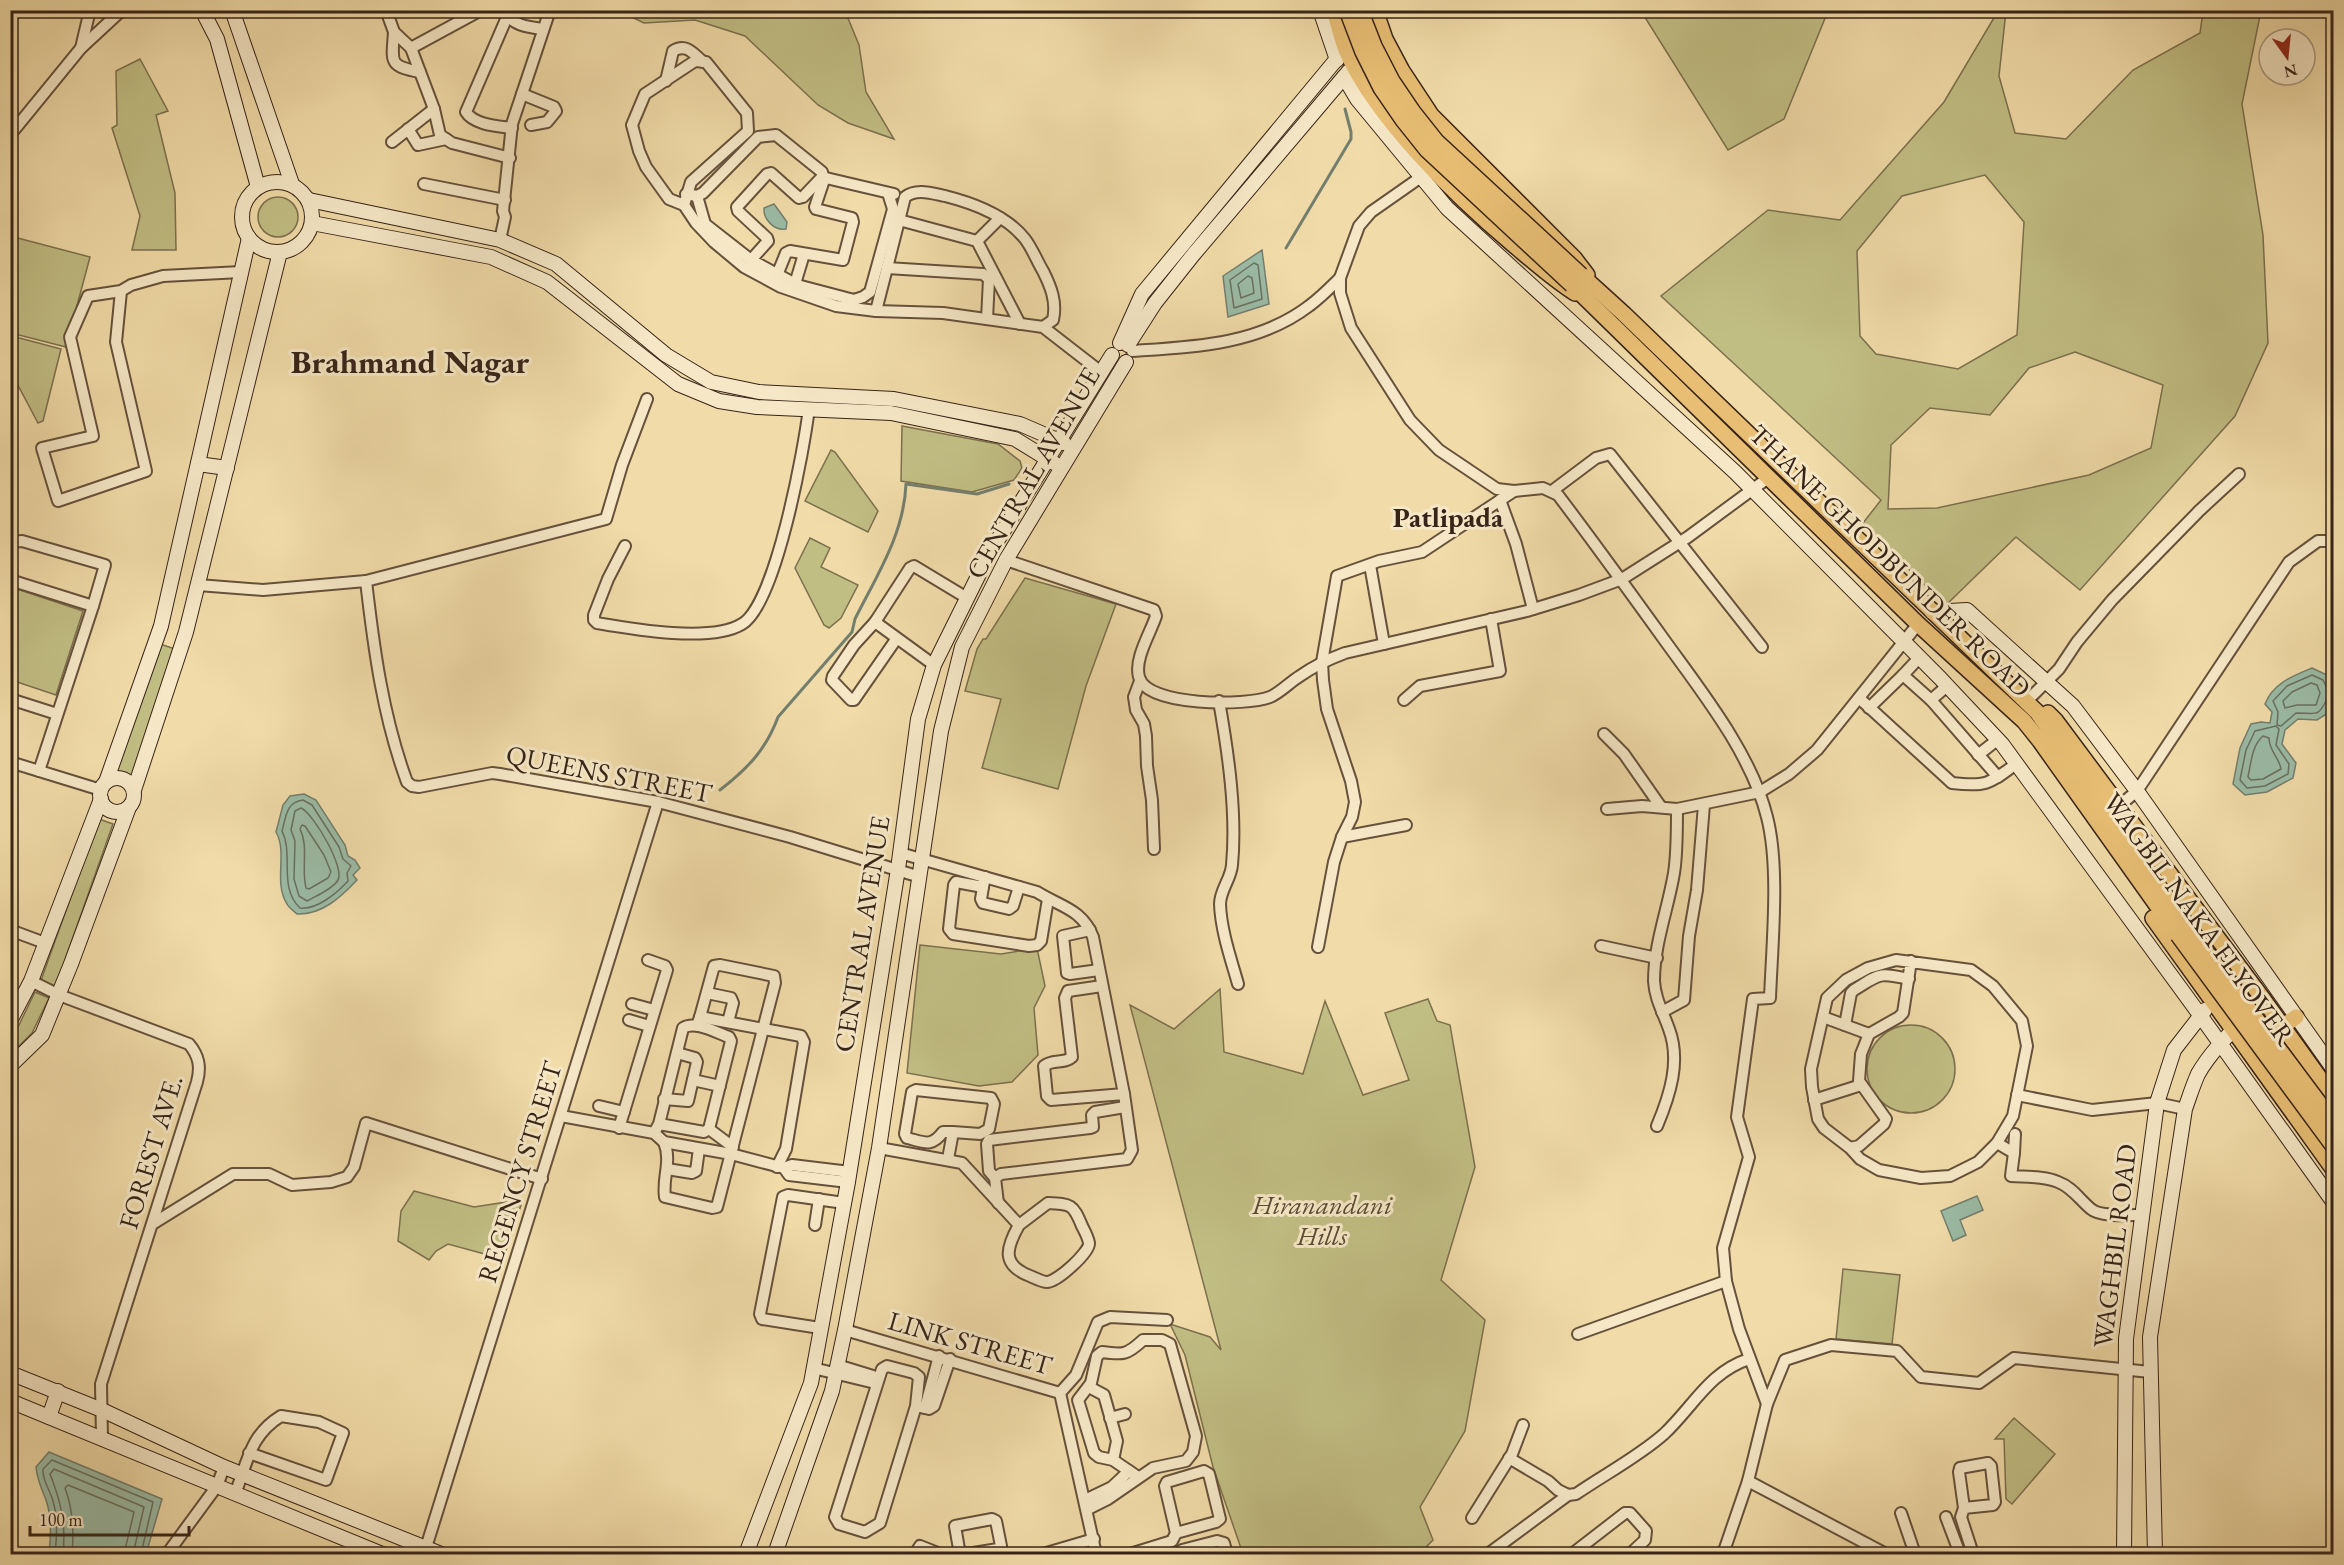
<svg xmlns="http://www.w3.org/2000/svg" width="2344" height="1565" viewBox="0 0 2344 1565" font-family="'EB Garamond',serif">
	<rect width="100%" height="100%" fill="#f1dca9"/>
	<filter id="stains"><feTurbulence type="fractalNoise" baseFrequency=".00333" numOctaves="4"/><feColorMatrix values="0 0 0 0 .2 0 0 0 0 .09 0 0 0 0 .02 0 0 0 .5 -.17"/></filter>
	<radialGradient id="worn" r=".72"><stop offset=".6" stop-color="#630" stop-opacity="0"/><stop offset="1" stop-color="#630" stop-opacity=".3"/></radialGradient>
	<g fill="#c1be84" stroke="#7c704e" stroke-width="1.5" fill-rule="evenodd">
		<path d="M619,11H845L859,45L866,92L894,139L848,123L818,105L745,36L695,20L644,23Z"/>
		<path d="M1641,11H1828L1784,119L1728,150Z"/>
		<path d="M1998,11H2006L1999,76L2015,133L2066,139L2133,70L2200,33L2203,11H2261L2242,104L2263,235L2268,343L2235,416L2080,590L2016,537L1945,606L1863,523L1881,500L1661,296L1768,210L1840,220L1944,102ZM1985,175L2024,222L2017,335L1958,369L1876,354L1860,336L1857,251L1902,196ZM2075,352L2163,385L2151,448L2089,475L1937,508L1888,509L1891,445L1930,408L1990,415L2029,368Z"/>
		<path d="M140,59L168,111L156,115L175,193L176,250H132L140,216L112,128L117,125L116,71Z"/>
		<circle cx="278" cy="217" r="20"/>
		<path d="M10,236L90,257L66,347L11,333Z"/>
		<path d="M12,336L61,349L43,421L38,423L11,372Z"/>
		<path d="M902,426L998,444L1020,461L1022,468L1014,480L972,492L901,481Z"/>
		<path d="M831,450L835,452L878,511L868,532L805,501Z"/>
		<path d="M810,538L830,548L821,567L858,585L841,618L829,628L824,625L795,568Z"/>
		<path d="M1025,578L1116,604L1086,686L1058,789L982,768L1001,699L965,691L977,649L983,639H986Z"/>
		<path d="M11,587L83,611L56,695L11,680Z"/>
		<path d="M160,644L175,649L130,780L115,775Z"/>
		<path d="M99,819L113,824L55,988L40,983Z"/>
		<path d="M920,945L1001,954L1037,948L1045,986L1034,1008L1038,1055L1012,1082L979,1086L907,1073Z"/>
		<path d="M1220,989L1224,1052L1303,1074L1325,1001L1363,1095L1409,1080L1385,1013L1428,999L1437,1021L1450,1025L1475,1167L1441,1280L1485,1320L1465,1431L1420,1507L1433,1540L1419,1554H1243L1213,1467L1185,1355L1170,1324L1210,1337L1221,1350L1130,1005L1174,1029Z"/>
		<path d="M35,992L49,998L32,1033L11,1054V1034L18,1027Z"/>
		<circle cx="1911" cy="1069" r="44"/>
		<path d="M414,1191L474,1207L506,1202L521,1205L503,1259L448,1244L436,1251L429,1260L398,1241L401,1211Z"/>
		<path d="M1843,1269L1900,1275L1892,1344L1836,1339Z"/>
		<path d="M2014,1418L2055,1454L2012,1504L2006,1499L2004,1439H1995Z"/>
	</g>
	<g fill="#9bbca7" stroke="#737f6e" stroke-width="1.5">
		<path d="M774,204L787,222L786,229C774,231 763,219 764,208Z"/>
		<path d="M1262,250L1269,304L1228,317L1223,276Z"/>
		<path d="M2312,668L2329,676L2333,694L2328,713L2317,720L2298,719L2285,730L2282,744L2296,763L2293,778L2267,792L2245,795L2233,784L2240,748L2251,724L2261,722L2270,723L2272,712L2265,704C2273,683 2293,676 2312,668Z"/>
		<path d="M304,794L316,800L345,845L348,856L355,860L360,868L353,875L357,880C341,897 322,915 297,914C294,911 289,908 287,904C273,882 288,853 276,832L283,805L290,796Z"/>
		<path d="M1977,1196L1983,1210L1960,1220L1966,1235L1953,1241L1941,1211Z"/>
		<path d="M49,1452L162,1499L146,1554H49C51,1537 52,1517 46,1500C42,1489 37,1480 36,1467Z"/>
	</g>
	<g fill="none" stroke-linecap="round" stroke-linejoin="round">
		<g stroke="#697060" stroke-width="1.5">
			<path d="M1254,263L1258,265L1262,299L1234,308L1230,280Z"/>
			<path d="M1248,276L1252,278L1254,293L1241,298L1238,284Z"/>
			<path d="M2311,683L2317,685L2320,693L2316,705H2297L2285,708L2283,701L2292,692Z"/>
			<path d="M2334,691L2328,690L2323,680L2312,675L2287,686L2273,701L2278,712L2277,725L2281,726L2296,713C2316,713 2318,718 2327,699L2334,697"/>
			<path d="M2276,726L2279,729L2276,745L2289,764L2288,774L2265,786L2247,788L2240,780L2246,750L2255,731Z"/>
			<path d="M2263,736L2269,738C2269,751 2279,757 2281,769L2263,779L2251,780L2248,777C2251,763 2252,745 2263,736Z"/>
			<path d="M303,800L312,805L339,847L343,859L351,866L347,873L348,881C337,893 317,910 300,908C278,887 294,855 282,831C286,817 286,802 303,800Z"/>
			<path d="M301,808C314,814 345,868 338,880C333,889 316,896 307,901L299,896L294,879L295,841L291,830L295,811Z"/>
			<path d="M302,825L305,826L324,855L331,872L328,878L309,889L306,888C301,868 309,847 300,829Z"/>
			<path d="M55,1554C57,1537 58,1518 53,1501C50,1490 42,1480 43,1469L52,1460L153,1502L141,1554"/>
			<path d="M63,1554C66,1523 61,1502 50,1474L54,1469L144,1507L133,1554"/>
			<path d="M72,1554C74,1532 73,1509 65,1488L68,1485L134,1512L124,1554"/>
		</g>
		<g stroke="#737f6e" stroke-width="3">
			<path d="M1286,248L1351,139V132L1345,109"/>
			<path d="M720,790C747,769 766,750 778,717L852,632L855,619C877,575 904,534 906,484L977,494L1009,484"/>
		</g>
		<g stroke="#66513c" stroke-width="14">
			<g id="street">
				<path d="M386,10L394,32L411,48L434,109L440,135L452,143L510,158"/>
				<path d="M503,10C512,25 526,27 543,29"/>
				<path d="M507,17L466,112C474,125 498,126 512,128"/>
				<path d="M394,32C392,62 388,66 420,72"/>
				<path d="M81,48L90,10"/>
				<path d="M411,48L481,10"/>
				<path d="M666,81L673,51C686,43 693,53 703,62"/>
				<path d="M522,94L554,107L556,111L547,122L531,125"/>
				<path d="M408,129L418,145L446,139"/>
				<path d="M10,135L81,48L122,10"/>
				<path d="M392,142L434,109"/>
				<path d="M1421,177L1371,212L1359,226L1340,278V293L1351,328L1410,420L1439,450L1497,489L1514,491L1543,488L1558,495C1596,545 1632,595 1668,645C1705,696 1752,756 1767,817C1780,867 1772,945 1770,998L1753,999L1737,1117L1749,1157L1723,1248L1726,1281L1739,1329L1767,1404"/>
				<path d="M424,184L505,200"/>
				<path d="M686,194L697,196L703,193L758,137L776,135L822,172L823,176L803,197L799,198L771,173L767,174L737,207L738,211L767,238L768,241L751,260L797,285L854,300L863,297L870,292L893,209L888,193"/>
				<path d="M697,196L705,224L751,260"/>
				<path d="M684,205L669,199L646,167L639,151L632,125L645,94L695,61L706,62L747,113L748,131L691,182L684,205L696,223L714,242L744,267L781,287L836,306L876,311L943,313L1043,327L1101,372"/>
				<path d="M899,220L977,241L1020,324"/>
				<path d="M500,240L505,217L503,211L512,124L550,10"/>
				<path d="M977,241L1000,218"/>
				<path d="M887,268L983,274L989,279L987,319"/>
				<path d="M775,280L786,253L790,251L843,260L853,222L852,218L816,209L815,207L824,180L826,178L894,194"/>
				<path d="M795,284L804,254"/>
				<path d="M121,291L116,342L146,471L58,501L42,448L93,436L70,337L88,296L121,291L131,285L163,276L241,272"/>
				<path d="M876,311L905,197C916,188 931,193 945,196C973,203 1006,215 1025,239C1032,248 1037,261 1043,271C1051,287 1057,302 1053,320L1043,327"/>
				<path d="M1132,351C1193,347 1258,345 1309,306C1320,298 1330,288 1340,278"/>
				<path d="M1552,491L1596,458L1610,454L1762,647"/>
				<path d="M1500,500L1516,544L1533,609"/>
				<path d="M10,542L22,541L105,565L93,606"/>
				<path d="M625,546L608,579L594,615V620L597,623C632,629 711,643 742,624C776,604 804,449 809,408"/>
				<path d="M1006,560L1154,610L1156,616C1150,634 1134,659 1139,677C1147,707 1246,706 1270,697C1280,693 1290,682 1300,676C1314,666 1329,659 1345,653L1527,611L1579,595L1622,579L1688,537L1768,478"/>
				<path d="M1370,565L1384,644"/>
				<path d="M10,580L93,606L39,771"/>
				<path d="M366,581C374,650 383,717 407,782L412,786L419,787L492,773L500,774L658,802L790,837L920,877"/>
				<path d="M198,585L263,590L366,581L606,519L622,465L647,399"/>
				<path d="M875,622L910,568L914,566L967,598"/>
				<path d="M897,638L854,700H851L832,680L833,676L854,645L875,622L934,665"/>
				<path d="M1919,658L1903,675L1931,700L1998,777"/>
				<path d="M1140,681L1134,697L1136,710L1144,724L1146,736L1147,766L1152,800L1154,849"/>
				<path d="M1859,698L1952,783C1986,787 1989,784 2016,764"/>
				<path d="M10,699L57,714"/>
				<path d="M1404,700L1420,686L1500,671L1491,619"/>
				<path d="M1931,700L1947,686"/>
				<path d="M1219,701C1228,752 1237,813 1232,865C1231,879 1220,890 1220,904C1221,931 1231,959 1238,984"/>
				<path d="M2026,702L2059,669L2077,642L2112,600L2199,511L2239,474"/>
				<path d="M1869,708L1903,675"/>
				<path d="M1604,734L1624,754L1661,807"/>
				<path d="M1978,755L1997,740"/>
				<path d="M10,762L101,790"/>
				<path d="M2119,806L2137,791L2289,562L2318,541H2334"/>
				<path d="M1607,809L1642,806L1677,809L1760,792L1789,774L1817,750L1918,624"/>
				<path d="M1342,837L1406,825"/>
				<path d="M10,848V850"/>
				<path d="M900,853L1037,892C1061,907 1082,909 1093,937L1124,1094L1132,1150L1127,1159L1001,1174L995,1178L998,1203"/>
				<path d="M985,877L983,887L956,882L954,885L949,929L953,934L1029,946L1037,945L1041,941L1048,899"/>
				<path d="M983,887L981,899L983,903L1009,909L1013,906L1019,887"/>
				<path d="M10,930L45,943"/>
				<path d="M1090,930L1063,936L1067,973L1070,974L1099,970"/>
				<path d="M1601,946L1657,958"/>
				<path d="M1318,947L1334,862L1342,837L1352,817L1355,802L1351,781L1327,709L1323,680L1322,662L1337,576L1379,561L1422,552L1514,491"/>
				<path d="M31,981L59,995L189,1044C199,1056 201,1067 197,1082L101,1384L102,1439"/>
				<path d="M1102,986L1068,991L1065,998L1072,1057C1065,1064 1052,1059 1044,1066L1047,1096L1051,1100L1124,1094"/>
				<path d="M707,993L731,998L733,1003L728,1022"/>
				<path d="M632,1004L654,1010"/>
				<path d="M1662,1012L1684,1000L1689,936L1697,890L1704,805"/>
				<path d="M1823,1017L1869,1034"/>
				<path d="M629,1020L649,1026"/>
				<path d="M698,1023L700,1017L801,1036L804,1042L786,1149L777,1167"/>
				<path d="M1845,1025L1851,993L1854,990C1880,974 1878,972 1909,979"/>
				<path d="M693,1080L720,1086"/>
				<path d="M2017,1095L2092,1110L2157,1103L2185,1109"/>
				<path d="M664,1099L688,1101L697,1062L695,1058L677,1053"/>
				<path d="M1814,1100L1861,1085"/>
				<path d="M599,1106L624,1112"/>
				<path d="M561,1116L654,1133L664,1142L731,1154L784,1168L789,1175L848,1182"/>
				<path d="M1657,1126C1670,1095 1681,1061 1669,1029C1663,1012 1655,999 1654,981C1654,944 1668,909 1674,873C1677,855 1677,829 1677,809"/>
				<path d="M619,1128L667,970L665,966L648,960"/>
				<path d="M709,1129L733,1147"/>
				<path d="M654,1133L659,1124L683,1028C695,1020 717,1033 729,1037L731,1041L709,1129L704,1132L659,1124"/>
				<path d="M664,1142C672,1161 662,1178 665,1197L712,1208L717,1207L775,983L774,976L720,965L714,966L700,1017"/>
				<path d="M1997,1143L2014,1153L2011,1176C2026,1177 2045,1176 2058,1182C2072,1187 2080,1200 2091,1209C2100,1217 2130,1215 2142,1215"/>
				<path d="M879,1148L962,1163L1019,1225C1006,1248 1001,1265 1030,1276C1035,1278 1042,1282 1047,1282C1057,1282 1090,1252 1089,1243C1088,1237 1084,1230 1082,1226C1073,1204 1071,1204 1048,1203L1019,1225"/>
				<path d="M1850,1148L1860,1159L1879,1170L1921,1178L1950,1176L1978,1162L1997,1143L2013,1116L2027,1046L2022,1021L1993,986L1971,970L1896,960L1868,968L1846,980L1827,998L1811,1069L1812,1087L1818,1119L1824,1128L1850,1148L1859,1146L1884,1124L1886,1119L1859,1081L1861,1054L1869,1034L1899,1017L1903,1013L1911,961"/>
				<path d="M2014,1153L2015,1134"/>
				<path d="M948,1159L953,1132L980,1134L989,1129L994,1104L991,1098L916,1090L912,1092L905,1134L907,1138C924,1142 931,1148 943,1132H953"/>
				<path d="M784,1168L792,1165L850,1172"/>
				<path d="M667,1169L692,1173L696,1171L699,1149"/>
				<path d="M995,1178L989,1171L987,1144L989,1140L1090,1128L1093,1127L1092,1115L1095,1112L1125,1107"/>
				<path d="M154,1223L233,1174H269L292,1185L331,1182L347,1177L354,1167L366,1123L542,1179"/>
				<path d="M815,1225L819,1199"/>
				<path d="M820,1328L762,1319L760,1314L783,1197L788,1195L844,1203"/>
				<path d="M845,1330L1060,1393L1096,1554"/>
				<path d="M1578,1334L1726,1281"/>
				<path d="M837,1365L873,1376"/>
				<path d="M813,1368L871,1382"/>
				<path d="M1089,1387L1104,1395L1117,1441L1113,1460"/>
				<path d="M1060,1393L1076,1375L1098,1322L1110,1317L1167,1320"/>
				<path d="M916,1406L919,1377L914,1373L887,1366L882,1369L835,1517L839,1524L865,1532L880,1523L916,1406L929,1409L934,1406L950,1359"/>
				<path d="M925,1408L939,1356"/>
				<path d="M1110,1418L1125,1414"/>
				<path d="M1509,1458L1548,1481L1558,1490L1568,1495L1576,1494C1605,1474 1638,1457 1664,1434C1693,1407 1709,1372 1749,1359"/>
				<path d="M1748,1481L1886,1554"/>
				<path d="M235,1494C248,1461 250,1435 281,1416L319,1422L343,1433L326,1480L249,1453"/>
				<path d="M1085,1500L1112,1487L1129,1471"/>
				<path d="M1964,1508L1993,1505L1995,1502L1991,1466L1988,1463L1960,1468L1959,1472L1964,1508L1961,1517L1973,1554"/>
				<path d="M1088,1509L1108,1499L1153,1468L1186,1461L1193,1452L1196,1436L1170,1344L1162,1340H1143C1127,1355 1123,1355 1102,1352L1097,1356L1091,1383L1078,1400L1094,1453L1099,1457L1113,1460L1138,1477"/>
				<path d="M1901,1513L1915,1554"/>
				<path d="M1946,1517L1960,1554"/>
				<path d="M1472,1518L1512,1454L1523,1425"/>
				<path d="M1182,1550L1217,1541L1224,1543L1227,1554"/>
				<path d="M167,1554L217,1486L224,1467"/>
				<path d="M424,1554L658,802"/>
				<path d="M915,1554L920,1546L940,1554"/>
				<path d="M964,1554L959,1549L955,1526L992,1519L996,1521L1001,1546L998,1549L967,1554"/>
				<path d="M1043,1554L1094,1539"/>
				<path d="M1130,1554L1172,1541L1176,1533L1165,1486L1167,1482L1204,1471L1209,1474L1220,1519L1216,1522L1176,1533"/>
				<path d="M1488,1554L1568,1495"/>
				<path d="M1572,1554L1625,1513H1630L1646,1531L1645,1540L1630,1554"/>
				<path d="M1723,1554L1748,1481L1767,1404L1785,1360L1831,1345L1897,1351L1921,1377L1979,1383L2014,1358L2150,1372"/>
			</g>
		</g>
		<g stroke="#372318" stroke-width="16">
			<g id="secondary">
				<path d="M202,10L217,39L258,187"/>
				<path d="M232,10L292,184"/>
				<path d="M1320,10L1337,60"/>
				<path d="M1344,77L1357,99L1447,208L1735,472L1940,678L2002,744L2200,1015L2334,1203"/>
				<circle cx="277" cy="217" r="35"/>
				<path d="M309,200L500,240L556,264L666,355L711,382L759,392L894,399L1020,424L1064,443"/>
				<path d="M312,223L491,257L547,282L678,384L719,401L757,407L891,413L1015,439L1054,463"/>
				<path d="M1120,343L1142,294L1345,49L1353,44"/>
				<path d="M1128,345L1155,303L1193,255L1349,71"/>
				<path d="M198,464L227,468"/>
				<path d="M1932,612L1967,610L2073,706L2137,791L2334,1070"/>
				<circle cx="117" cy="795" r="17"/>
				<path d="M106,782L161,626L249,238"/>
				<path d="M134,790L186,632L280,252"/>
				<path d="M10,1021L31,981L101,799"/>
				<path d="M10,1066L42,1035L71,964L129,807"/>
				<path d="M10,1373L102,1410L224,1467L441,1554"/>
				<path d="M10,1401L382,1554"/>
				<path d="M49,1417L58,1391"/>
				<path d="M746,1554L811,1383L848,1182L898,869L918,719L934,665L989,554L1112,355"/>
				<path d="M775,1554L832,1391L845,1330L879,1148L941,731L962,647L1006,560L1126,362"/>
				<path d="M2124,1554L2126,1339L2157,1103L2174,1050L2205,1010"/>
				<path d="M2155,1554L2150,1337L2185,1109C2189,1098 2193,1085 2198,1074C2213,1047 2242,1022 2263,999"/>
			</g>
		</g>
		<g stroke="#372318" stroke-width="18">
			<g id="primary">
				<path d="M1334,10C1338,23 1341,37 1346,50C1376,119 1457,197 1514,245C1534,262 1553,279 1575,293"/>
				<path d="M1375,10L1385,39L1402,71L1431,115L1574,258L1587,275"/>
				<path d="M1581,275L1624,314L2037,712L2189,929"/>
				<path d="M1572,285L1918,624L2024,721L2040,741L2178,935"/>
				<path d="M2048,713L2055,720L2263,999L2334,1098"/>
				<path d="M2153,918L2334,1170"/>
				<path d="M2282,1027L2296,1017"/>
			</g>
		</g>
		<use href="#street" stroke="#f6e8c7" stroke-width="10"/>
		<use href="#secondary" stroke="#f6e8c7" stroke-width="14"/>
		<use href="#primary" stroke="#e8be74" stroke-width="15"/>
		<g stroke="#372318" stroke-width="18" stroke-linecap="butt">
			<g id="primary-bridge">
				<path d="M1347,10L1363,52L1381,88L1403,120L1427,150L1572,285"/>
				<path d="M1360,10L1374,46L1392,81L1413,112L1436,141L1581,275"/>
				<path d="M2189,929L2334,1123"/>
				<path d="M2178,935L2334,1147"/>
			</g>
		</g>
		<use href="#primary-bridge" stroke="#e8be74" stroke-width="15"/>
	</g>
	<g text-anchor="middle" stroke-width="6" stroke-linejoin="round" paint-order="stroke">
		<g font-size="27" fill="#372318" stroke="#f6e8c7">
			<text transform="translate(1033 473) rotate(-60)" y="9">CENTRAL AVENUE</text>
			<text transform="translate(1890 561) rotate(44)" y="9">THANE GHODBUNDER ROAD</text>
			<text transform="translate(609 774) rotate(11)" y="9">QUEENS STREET</text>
			<text transform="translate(2199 919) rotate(54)" y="9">WAGBIL NAKA FLYOVER</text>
			<text transform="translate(862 934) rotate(-81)" y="9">CENTRAL AVENUE</text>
			<text transform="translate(151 1152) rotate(-73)" y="9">FOREST AVE.</text>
			<text transform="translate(520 1172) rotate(-73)" y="9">REGENCY STREET</text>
			<text transform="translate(2115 1246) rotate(-83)" y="9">WAGHBIL ROAD</text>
			<text transform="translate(970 1343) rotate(16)" y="9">LINK STREET</text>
		</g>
		<g font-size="27" font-style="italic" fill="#5a4a33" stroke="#f6e8c7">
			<text x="1322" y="1214">Hiranandani<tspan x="1322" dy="31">Hills</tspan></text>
		</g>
		<g font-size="28" font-weight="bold" fill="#372318" stroke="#f6e8c7">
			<text x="1448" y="527">Patlipada</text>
		</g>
		<g font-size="33" font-weight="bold" fill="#372318" stroke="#f6e8c7">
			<text x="410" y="373">Brahmand Nagar</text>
		</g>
	</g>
	<rect width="2344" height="1565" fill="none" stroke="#f1dca9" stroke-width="36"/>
	<rect x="12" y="12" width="2320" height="1541" fill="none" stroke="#372318" stroke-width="3"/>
	<rect x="18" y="18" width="2308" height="1529" fill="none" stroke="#372318" stroke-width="1.5"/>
	<g transform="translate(2287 57) rotate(165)"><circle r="28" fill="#f6e8c7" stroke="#aa9981" stroke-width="1.5"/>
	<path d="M0-4.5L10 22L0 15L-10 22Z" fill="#8f2418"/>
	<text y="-9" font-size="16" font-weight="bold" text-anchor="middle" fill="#372318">N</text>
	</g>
	<path d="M30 1526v9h159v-9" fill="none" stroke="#372318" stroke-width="3"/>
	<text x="39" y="1526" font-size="18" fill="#372318" stroke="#f6e8c7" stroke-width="4.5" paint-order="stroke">100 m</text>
	<rect width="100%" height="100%" filter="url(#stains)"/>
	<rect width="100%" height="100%" fill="url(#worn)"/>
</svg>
